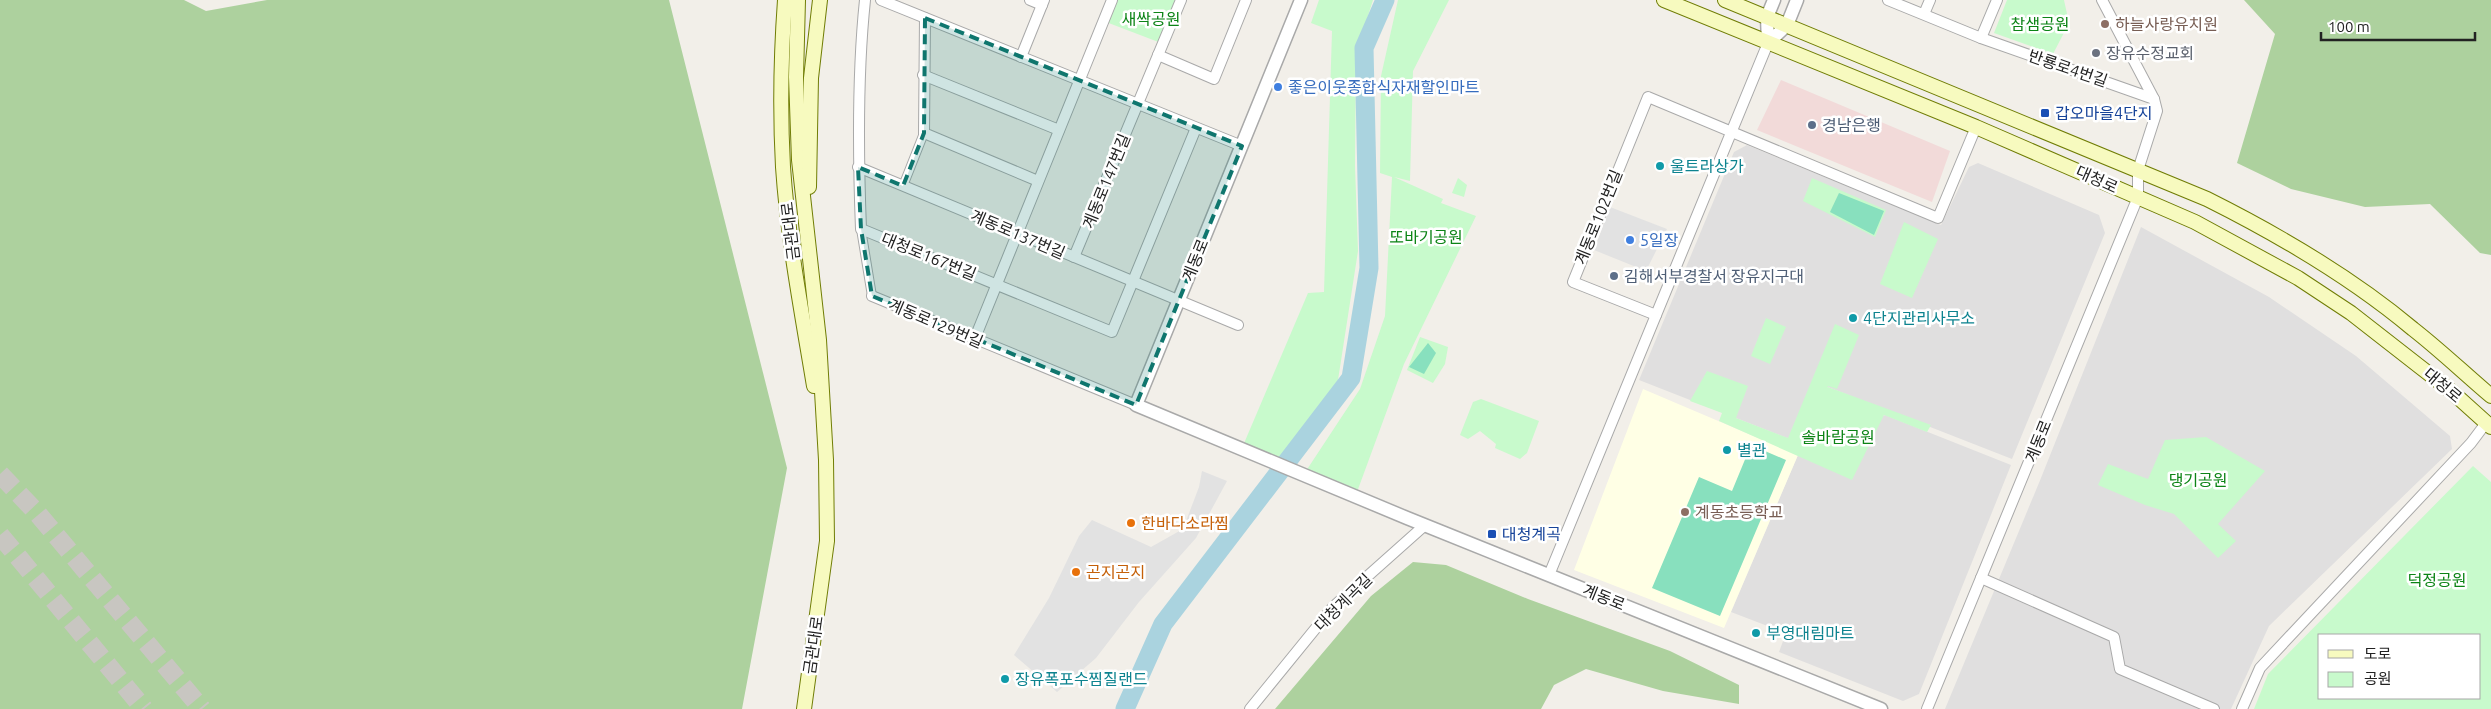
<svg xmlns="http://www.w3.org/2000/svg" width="2491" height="709" viewBox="0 0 2491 709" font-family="Ubuntu,'Noto Sans KR',sans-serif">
	<rect width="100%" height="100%" fill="#f2efe9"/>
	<g fill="#e0dfdf">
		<path d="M1747,145L1941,225L1969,167L1978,163L2099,215L2105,233L2012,459L1828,387L1800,443L1639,380L1734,152Z"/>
		<path d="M2141,227L2269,297L2356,356L2450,436L2452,449L2269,626L2231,709H1945L2041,478Z"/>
		<path d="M1885,415L2011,465L1919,694L1903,701L1779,652L1786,633L1731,612L1798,455Z"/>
	</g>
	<path fill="#f2dad9" d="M1781,80L1950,151L1932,202L1757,130Z"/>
	<path fill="#ffffe5" d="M1643,389L1798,455L1724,628L1574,570Z"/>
	<g fill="#add19e">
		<path d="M0,0H184L206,11L267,0H669L787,468L742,709H0Z"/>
		<path d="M2244,0H2491V255L2480,253L2430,204L2365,207L2291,189L2237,163L2275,34Z"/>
		<path d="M1413,562L1446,565L1528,599L1670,651L1739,685V704L1663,691L1586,669L1554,685L1541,709H1275L1371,596Z"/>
	</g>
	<g fill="#c8facc" fill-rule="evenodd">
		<path d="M1115,0H1178L1161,43L1106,22Z"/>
		<path d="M1319,0H1373L1356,53L1355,166L1358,251L1338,380L1281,459L1242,448L1308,293L1324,292L1332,31L1311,23Z"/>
		<path d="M1398,0H1449L1413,71L1410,181L1394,177L1443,199L1441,203L1476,216L1404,364L1357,492L1306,471L1360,389L1385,316L1392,177L1380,173L1381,76Z"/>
		<path d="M2007,0H2064L2069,23L2053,54L1994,33Z"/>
		<path d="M1458,178L1467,185L1464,197L1452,193Z"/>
		<path d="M1812,178L1886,210L1875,237L1803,201Z"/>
		<path d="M1904,222L1938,239L1912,298L1880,284Z"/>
		<path d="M1766,318L1786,327L1770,364L1751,356Z"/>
		<path d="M1835,324L1859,335L1837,389L1828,386L1827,388L1828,387L1931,425L1927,432L1884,415L1852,480L1719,421L1722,413L1690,401L1707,371L1748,386L1736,418L1788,438Z"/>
		<path d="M1420,337L1448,347L1445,364L1433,383L1407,370Z"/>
		<path d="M1481,399L1539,421L1527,453L1520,459L1495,448L1496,444L1480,431L1468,439L1460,435L1473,402Z"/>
		<path d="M2206,437L2265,471L2218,524L2236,541L2218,558L2174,514L2145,505L2098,485L2108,464L2148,479L2165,440Z"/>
		<path d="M2473,466L2491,482V709H2254L2268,674ZM2480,635V698H2320V635Z"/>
	</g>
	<g fill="#88e0be">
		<path d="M1839,193L1884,211L1874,235L1830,212Z"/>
		<path d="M1428,343L1436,353L1424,374L1409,367Z"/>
		<path d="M1751,445L1786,460L1720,616L1652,588L1699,477L1732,491Z"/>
	</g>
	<g fill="#e2e2e2">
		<path d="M1610,207L1667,229L1646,271L1594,250Z"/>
		<path d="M1202,471L1227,481L1196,538L1139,602L1096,658L1057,692L1014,655L1049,598L1079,536L1092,520L1151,547L1183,529L1199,487Z"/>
	</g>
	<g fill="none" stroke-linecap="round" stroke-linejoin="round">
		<path stroke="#aad3df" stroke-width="19" d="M1125,709L1163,624L1351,378L1369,268L1364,48L1385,0"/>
		<g stroke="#c8c6c1" stroke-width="19" stroke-dasharray="19 9" stroke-linecap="butt">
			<path d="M0,474L38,514L202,709"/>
			<path d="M0,535L144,709"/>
		</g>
		<g stroke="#a9a9a9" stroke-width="10">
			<g id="pedestrian">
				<path d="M903,186L924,133"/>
				<path d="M861,229L872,296"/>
			</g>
		</g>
		<g stroke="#a9a9a9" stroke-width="12">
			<g id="minor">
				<path d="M865,0C857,76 858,153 861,229L1112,332L1196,128"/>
				<path d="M881,0L1242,146"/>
				<path d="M1030,0L1042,5"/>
				<path d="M1888,0L1981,38L2154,99"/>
				<path d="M1924,14L1930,0"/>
				<path d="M925,18L924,133L1038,181"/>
				<path d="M1981,38L1997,0"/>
				<path d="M1158,55L1214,79L1246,0"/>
				<path d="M1021,57L1044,0"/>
				<path d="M923,75L1059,130"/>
				<path d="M858,167L1238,325"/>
				<path d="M1074,257L1181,0"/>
				<path d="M872,296L1136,405"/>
				<path d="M1656,315L1573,282L1648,97L1938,218L1976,127"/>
				<path d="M975,338L1112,0"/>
				<path d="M1549,575L1768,43"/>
				<path d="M1981,578L2114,637L2120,669L2214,709"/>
				<path d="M1250,709L1333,607L1425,525"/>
				<path d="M1927,709L2138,197V170L2157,111L2154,99L2102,0"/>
				<path d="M2242,709L2260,668L2471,443L2486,423"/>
			</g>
		</g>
		<g stroke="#a9a9a9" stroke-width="15">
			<g id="tertiary">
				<path d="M1301,0L1136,405L1407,518L1881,709"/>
				<path d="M1768,43L1787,25L1797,0"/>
				<path d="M1768,43L1767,17L1774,0"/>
			</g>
		</g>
		<g stroke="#707d05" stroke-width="16">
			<g id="secondary">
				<path d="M785,0C781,55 780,112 783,167C788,241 802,313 814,386"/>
				<path d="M798,0L796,77L799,160L819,340L826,460L827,541L804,709"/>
				<path d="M1664,0L1976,127L2195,222L2298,278L2351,313L2451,391L2491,427"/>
				<path d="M1725,0L2207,199C2279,235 2351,277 2413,329C2440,350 2465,374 2491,396"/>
				<path d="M809,187L811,78L820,0"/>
			</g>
		</g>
		<use href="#pedestrian" stroke="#fff" stroke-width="8"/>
		<use href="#minor" stroke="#fff" stroke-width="10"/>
		<use href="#tertiary" stroke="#fff" stroke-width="12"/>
		<use href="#secondary" stroke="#f7fabf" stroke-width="14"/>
	</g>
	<path fill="#0f766e" fill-opacity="0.2" stroke="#0f766e" stroke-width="4" stroke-dasharray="10 6" stroke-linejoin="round" d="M925,18L1242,146L1136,405L872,296L861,229L858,167L903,186L924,133Z"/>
	<g fill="#8d6e63" stroke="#fff" stroke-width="2">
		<circle cx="2105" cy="24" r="5"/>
		<circle cx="1685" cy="512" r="5"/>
	</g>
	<circle fill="#6b7280" stroke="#fff" stroke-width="2" cx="2096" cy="53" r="5"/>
	<g fill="#3f7fe0" stroke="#fff" stroke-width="2">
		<circle cx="1278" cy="87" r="5"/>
		<circle cx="1630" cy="240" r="5"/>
	</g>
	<g fill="#1a4fb4" stroke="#fff" stroke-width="2">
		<rect x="2040" y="108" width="10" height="10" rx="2.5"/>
		<rect x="1487" y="529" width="10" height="10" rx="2.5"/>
	</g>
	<g fill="#5c6f8a" stroke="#fff" stroke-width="2">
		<circle cx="1812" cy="125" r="5"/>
		<circle cx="1614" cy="276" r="5"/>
	</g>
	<g fill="#0f9aa8" stroke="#fff" stroke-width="2">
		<circle cx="1660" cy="166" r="5"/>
		<circle cx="1853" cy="318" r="5"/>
		<circle cx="1727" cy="450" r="5"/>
		<circle cx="1756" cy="633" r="5"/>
		<circle cx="1005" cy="679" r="5"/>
	</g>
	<g fill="#e8710a" stroke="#fff" stroke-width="2">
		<circle cx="1131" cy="523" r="5"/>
		<circle cx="1076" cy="572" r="5"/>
	</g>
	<g text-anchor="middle" stroke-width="5" stroke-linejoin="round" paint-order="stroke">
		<g font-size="16" fill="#0c8416" stroke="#fff">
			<text x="1151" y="25">새싹공원</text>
			<text x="2040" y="30">참샘공원</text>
			<text x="1426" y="243">또바기공원</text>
			<text x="1838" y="443">솔바람공원</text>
			<text x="2198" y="486">댕기공원</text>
			<text x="2437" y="586">덕정공원</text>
		</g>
		<g font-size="16" fill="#785e54" stroke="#fff" text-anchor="start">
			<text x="2115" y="30">하늘사랑유치원</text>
			<text x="1695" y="518">계동초등학교</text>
		</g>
		<g font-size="16" fill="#5b616d" stroke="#fff" text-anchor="start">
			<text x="2106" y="59">장유수정교회</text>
		</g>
		<g font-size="16" fill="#222" stroke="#fff">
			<text transform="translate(2068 68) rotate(19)" y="6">반룡로4번길</text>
			<text transform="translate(2097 179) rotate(24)" y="6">대청로</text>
			<text transform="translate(1106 181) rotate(-68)" y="6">계동로147번길</text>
			<text transform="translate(1598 217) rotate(-68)" y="6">계동로102번길</text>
			<text transform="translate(790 231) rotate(-97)" y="6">금관대로</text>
			<text transform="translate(1018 234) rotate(23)" y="6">계동로137번길</text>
			<text transform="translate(929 256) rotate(22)" y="6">대청로167번길</text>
			<text transform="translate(1195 260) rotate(-68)" y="6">계동로</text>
			<text transform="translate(936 323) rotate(23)" y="6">계동로129번길</text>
			<text transform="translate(2443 385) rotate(40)" y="6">대청로</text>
			<text transform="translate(2038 441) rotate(-68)" y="6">계동로</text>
			<text transform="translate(1604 597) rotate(22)" y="6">계동로</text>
			<text transform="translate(1343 602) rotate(-45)" y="6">대청계곡길</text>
			<text transform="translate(813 645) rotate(-82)" y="6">금관대로</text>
		</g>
		<g font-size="16" fill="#366cbe" stroke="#fff" text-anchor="start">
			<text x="1288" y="93">좋은이웃종합식자재할인마트</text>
			<text x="1640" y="246">5일장</text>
		</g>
		<g font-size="16" fill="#164399" stroke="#fff" text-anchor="start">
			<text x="2055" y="119">갑오마을4단지</text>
			<text x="1502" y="540">대청계곡</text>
		</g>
		<g font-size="16" fill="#4e5e75" stroke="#fff" text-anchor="start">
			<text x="1822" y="131">경남은행</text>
			<text x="1624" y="282">김해서부경찰서 장유지구대</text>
		</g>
		<g font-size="16" fill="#0d838f" stroke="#fff" text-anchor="start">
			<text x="1670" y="172">울트라상가</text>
			<text x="1863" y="324">4단지관리사무소</text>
			<text x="1737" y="456">별관</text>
			<text x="1766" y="639">부영대림마트</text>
			<text x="1015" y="685">장유폭포수찜질랜드</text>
		</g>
		<g font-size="16" fill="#c56008" stroke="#fff" text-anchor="start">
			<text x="1141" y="529">한바다소라찜</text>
			<text x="1086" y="578">곤지곤지</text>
		</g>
	</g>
	<rect x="2318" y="634" width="162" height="65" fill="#ffffff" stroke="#a7a7a7"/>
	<rect x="2328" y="650" width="25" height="8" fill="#f7fabf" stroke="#a7a7a7"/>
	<text x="2364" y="659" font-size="15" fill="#222222">도로</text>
	<rect x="2328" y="672" width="25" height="15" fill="#c8facc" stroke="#a7a7a7"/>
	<text x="2364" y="684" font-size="15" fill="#222222">공원</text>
	<path d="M2321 32v8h154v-8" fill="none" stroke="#222222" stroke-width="2.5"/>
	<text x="2328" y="32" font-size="15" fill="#222222" stroke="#ffffff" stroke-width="4" paint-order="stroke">100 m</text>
</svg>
